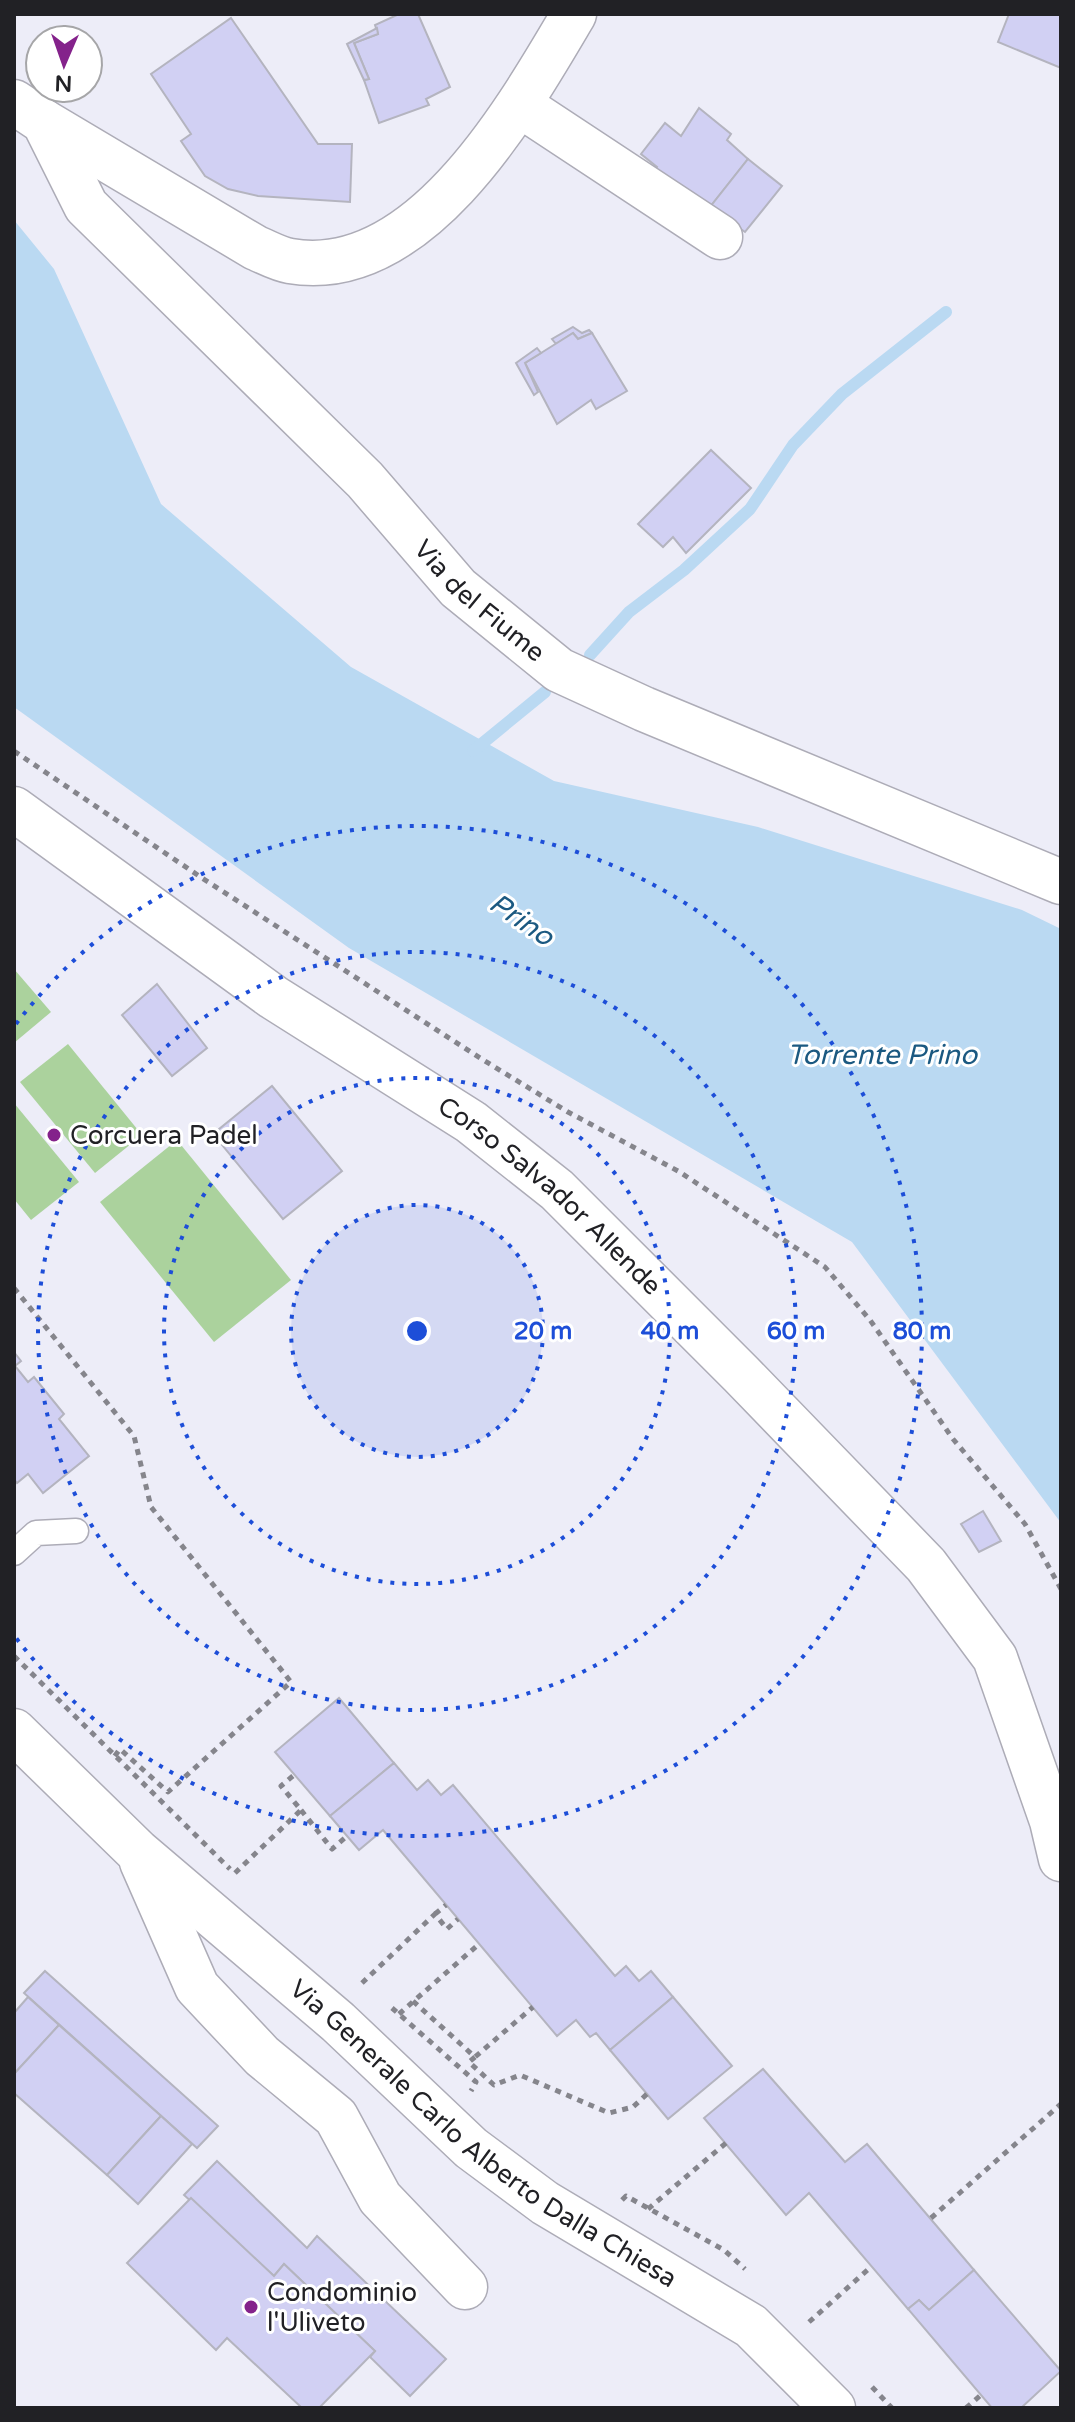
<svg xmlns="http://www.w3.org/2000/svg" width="1075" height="2422" viewBox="0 0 1075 2422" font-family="'Varela Round',sans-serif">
	<rect width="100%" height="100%" fill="#ededf8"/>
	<g fill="#abd29d">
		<path d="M14,969L51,1012L14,1043Z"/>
		<path d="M68,1044L142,1135L95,1173L20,1082Z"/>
		<path d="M14,1103L79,1182L31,1220L14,1199Z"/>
		<path d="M177,1140L291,1280L214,1342L100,1202Z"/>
	</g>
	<path fill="#bad9f2" d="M14,220L54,269L161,504L351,667L554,781L758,827L1022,910L1061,929V1523L852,1242L349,948L14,707Z"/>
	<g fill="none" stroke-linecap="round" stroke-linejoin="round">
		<g stroke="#bad9f2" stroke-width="12">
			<path d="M590,655L629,612L684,570L750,509L793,445L842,394L946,312"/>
			<path d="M473,751L545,692"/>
		</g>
	</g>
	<g fill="#d1d0f3" stroke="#b4b4bf" stroke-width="2">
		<path d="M399,14H418L450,87L426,99L429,105L379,123L364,80L369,79L354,43L378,34L375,25Z"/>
		<path d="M1009,14H1061V68L998,42Z"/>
		<path d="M231,18L318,144H352L350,202L258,196L228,189L205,176L181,141L191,134L151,74Z"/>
		<path d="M377,28L378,34L354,43L369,79L364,80L347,44Z"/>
		<path d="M699,108L731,134L727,140L748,159L710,207L652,174L657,167L641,154L665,123L681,136Z"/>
		<path d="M748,159L782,186L745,232L710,207Z"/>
		<path d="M573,327L582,333L589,330L592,333L578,339L573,333L556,344L552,339Z"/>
		<path d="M573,333L578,339L592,333L627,391L596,409L591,400L557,424L525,363Z"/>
		<path d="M537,348L541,353L525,363L538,392L534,395L516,363Z"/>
		<path d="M711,450L751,488L686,553L673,537L663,547L638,524Z"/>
		<path d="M157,984L207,1048L172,1076L122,1015Z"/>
		<path d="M272,1086L342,1171L283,1219L213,1134Z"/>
		<path d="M14,1352L21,1361L15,1366L28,1382L34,1377L64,1414L59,1419L89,1456L43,1493L28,1474L17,1483L14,1479Z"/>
		<path d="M983,1511L1001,1541L979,1552L961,1524Z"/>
		<path d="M339,1698L394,1763L330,1816L275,1752Z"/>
		<path d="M394,1763L417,1790L428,1780L441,1795L453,1785L615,1976L626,1966L639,1981L651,1971L673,1997L610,2050L596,2033L590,2037L576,2020L557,2036L383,1830L359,1850L330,1816Z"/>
		<path d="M45,1971L218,2126L197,2148L24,1993Z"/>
		<path d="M28,1997L59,2025L14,2074V2013Z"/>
		<path d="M673,1997L732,2066L668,2119L610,2050Z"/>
		<path d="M59,2025L161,2116L107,2175L14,2093V2074Z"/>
		<path d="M763,2069L845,2162L867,2144L974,2270L929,2310L919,2300L908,2309L809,2193L786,2215L704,2118Z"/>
		<path d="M161,2116L192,2144L138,2204L107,2175Z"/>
		<path d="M217,2161L307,2248L317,2236L446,2359L410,2396L370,2357L375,2351L284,2264L274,2276L184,2195Z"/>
		<path d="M191,2198L274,2276L284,2264L375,2351L319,2408H302L227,2338L216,2350L127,2263Z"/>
		<path d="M974,2270L1061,2371L1021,2408H992L908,2309L919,2300L929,2310Z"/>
	</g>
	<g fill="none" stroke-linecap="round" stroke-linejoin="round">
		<g stroke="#adacb7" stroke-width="27">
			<path id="lane" d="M14,1553L36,1533L76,1531"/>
		</g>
		<g stroke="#adacb7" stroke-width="47">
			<g id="street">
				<path id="s1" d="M14,102L44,122L86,206L365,480L458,588L559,670L644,709L1061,882"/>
				<path d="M520,105L720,237"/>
				<path d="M44,122L256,248C266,252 278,259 290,261C420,284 519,107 574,14"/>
				<path id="s2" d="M14,1731L138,1852L338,2022L471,2148L545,2203L751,2326L833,2408"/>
				<path d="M142,1862L197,1987L262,2056L336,2117L380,2198L465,2287"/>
			</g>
		</g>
		<g stroke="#adacb7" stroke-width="47">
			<g id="secondary">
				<path id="s3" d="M14,809L273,997L471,1122L557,1190L741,1374L926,1565L995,1658L1052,1821L1061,1859"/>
			</g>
		</g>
		<g stroke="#85858c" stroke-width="5" stroke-dasharray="6 6" stroke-linecap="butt">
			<path d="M14,751L202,878L480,1058L568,1112L678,1171L825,1267L870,1320L953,1439L1025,1524L1061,1589"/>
			<path d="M14,1288L134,1436L151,1507L291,1682L168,1792L120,1749L114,1757"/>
			<path d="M14,1656L230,1869"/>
			<path d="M301,1810L332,1849L346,1837"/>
			<path d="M235,1873L301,1810L281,1786L294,1775"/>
			<path d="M435,1914L446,1905"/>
			<path d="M362,1983L435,1914L447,1929L458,1919"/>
			<path d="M413,2001L475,2057L533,2007"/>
			<path d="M392,2008L476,2082L471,2091"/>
			<path d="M399,2014L479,1944"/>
			<path d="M475,2057L469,2062L494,2085L520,2075L609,2113L633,2107L647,2094"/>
			<path d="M622,2200L626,2196L724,2250L745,2269"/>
			<path d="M648,2209L726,2143"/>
			<path d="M931,2218L1061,2104"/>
			<path d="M809,2322L871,2267"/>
			<path d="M872,2387L892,2408"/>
			<path d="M966,2408L981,2395"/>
		</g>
		<use href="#lane" stroke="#fff" stroke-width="24"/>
		<use href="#street" stroke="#fff" stroke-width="44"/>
		<use href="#secondary" stroke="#fff" stroke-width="44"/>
	</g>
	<circle cx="417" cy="1331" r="126" fill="#1d4ed8" fill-opacity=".12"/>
	<g fill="none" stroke="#1d4ed8" stroke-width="4" stroke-dasharray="4 8">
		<circle cx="417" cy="1331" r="126"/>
		<circle cx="417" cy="1331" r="253"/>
		<circle cx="417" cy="1331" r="379"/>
		<path d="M16 1024A505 505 0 1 1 16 1638"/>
	</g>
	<g fill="#84228b" stroke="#fff" stroke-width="3">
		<circle cx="54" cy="1135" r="8"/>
		<circle cx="251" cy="2307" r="8"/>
	</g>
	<g text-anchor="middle" stroke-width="6" stroke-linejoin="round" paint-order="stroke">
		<g font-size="26" fill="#212125" stroke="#fff">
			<text dy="9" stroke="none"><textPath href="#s1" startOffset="688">Via del Fiume</textPath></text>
			<text dy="9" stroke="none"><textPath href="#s3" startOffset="662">Corso Salvador Allende</textPath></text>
			<text dy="9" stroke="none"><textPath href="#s2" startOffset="620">Via Generale Carlo Alberto Dalla Chiesa</textPath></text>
		</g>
		<g font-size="26" fill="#212125" stroke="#fff" text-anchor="start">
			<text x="70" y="1144">Corcuera Padel</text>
			<text x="267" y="2301">Condominio<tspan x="267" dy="30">l'Uliveto</tspan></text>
		</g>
		<g font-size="28" font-style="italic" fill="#1b5981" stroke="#fff">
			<text transform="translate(522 919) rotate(34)" y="10">Prino</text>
			<text x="882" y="1064">Torrente Prino</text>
		</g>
	</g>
	<circle cx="417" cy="1331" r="12" fill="#1d4ed8" stroke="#fff" stroke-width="4"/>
	<g font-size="24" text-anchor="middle" font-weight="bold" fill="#1d4ed8" stroke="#fff" stroke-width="6" stroke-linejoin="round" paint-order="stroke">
		<text x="543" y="1339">20 m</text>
		<text x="670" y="1339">40 m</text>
		<text x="796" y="1339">60 m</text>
		<text x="922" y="1339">80 m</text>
	</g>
	<rect width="1075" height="2422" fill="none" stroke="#212125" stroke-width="32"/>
	<g transform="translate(64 64) rotate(182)"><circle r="38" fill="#ffffff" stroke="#a6a6a8" stroke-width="2"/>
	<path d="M0-6L14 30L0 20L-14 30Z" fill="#84228b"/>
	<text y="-12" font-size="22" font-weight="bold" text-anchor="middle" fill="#212125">N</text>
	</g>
</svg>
